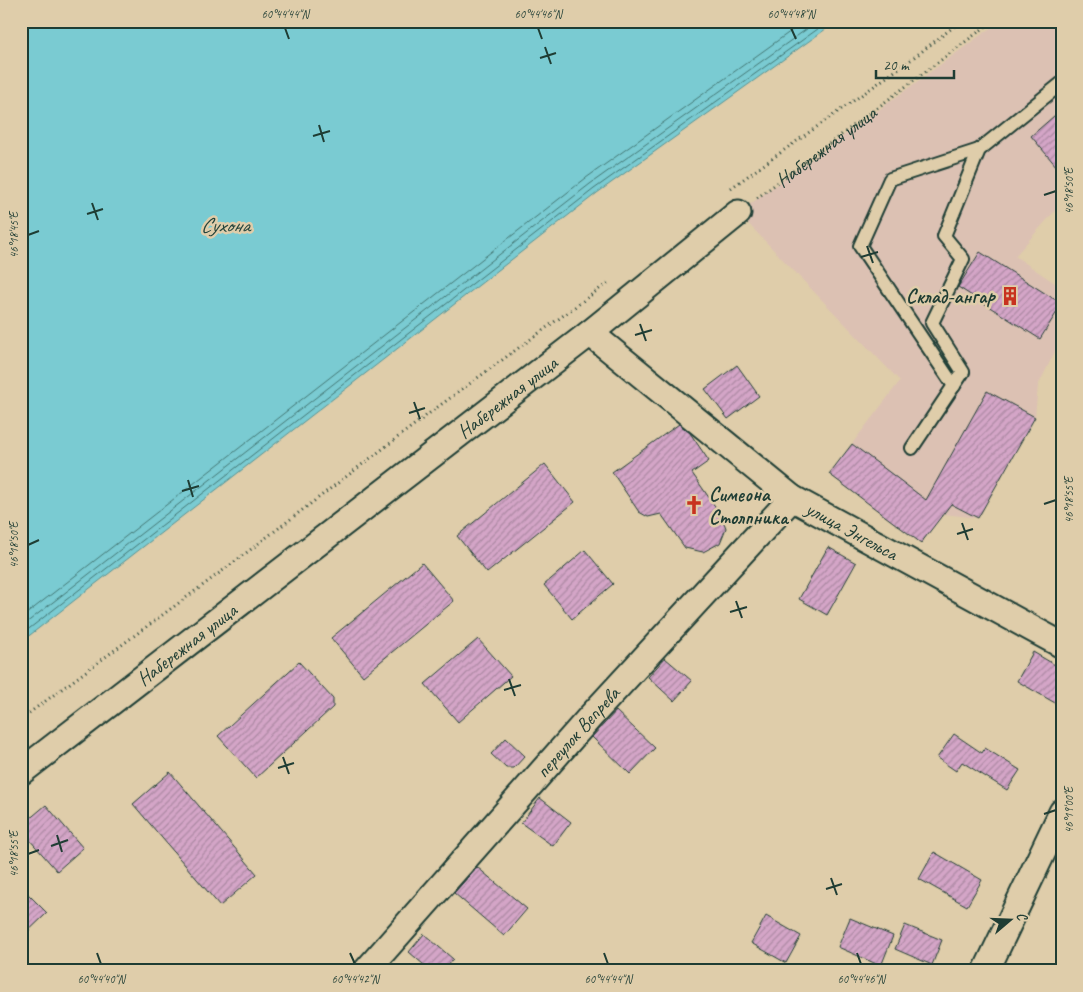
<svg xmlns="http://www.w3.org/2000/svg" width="1083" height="992" viewBox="0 0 1083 992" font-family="Caveat,sans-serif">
	<defs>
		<pattern id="building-hatch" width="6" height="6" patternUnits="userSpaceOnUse" patternTransform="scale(1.25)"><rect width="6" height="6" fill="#d4a5c7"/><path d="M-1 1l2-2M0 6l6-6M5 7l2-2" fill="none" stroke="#ab88a2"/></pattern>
	</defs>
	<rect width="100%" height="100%" fill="#dfcdaa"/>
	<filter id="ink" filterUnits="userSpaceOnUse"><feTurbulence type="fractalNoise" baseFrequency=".02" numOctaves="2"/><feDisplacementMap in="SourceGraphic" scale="10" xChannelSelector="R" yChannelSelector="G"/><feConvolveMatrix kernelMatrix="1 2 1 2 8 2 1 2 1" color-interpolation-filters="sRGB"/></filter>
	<g filter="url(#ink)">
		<path fill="#dcc1b3" d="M1000,21H1062V203L1015,256L1062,288V337L1038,386L1035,417L978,518L944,514L921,543L829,474L900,381L738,213Z"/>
		<path fill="#7acbd2" stroke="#569293" d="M21,21H837L597,193L21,642Z"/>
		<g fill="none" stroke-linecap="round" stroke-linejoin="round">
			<g stroke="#437673" stroke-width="1">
				<path d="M21,618L586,178L805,21"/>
				<path d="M21,627L590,184L818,21"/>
				<path d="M21,635L594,189L829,21"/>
			</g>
		</g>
		<g fill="url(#building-hatch)" stroke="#1f3d34">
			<path d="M1062,109V173L1031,136Z"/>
			<path d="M980,252L1062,304L1040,339L958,287Z"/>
			<path d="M737,365L759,396L728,419L705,389Z"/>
			<path d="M987,391L1035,417L978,518L951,504L921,543L829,474L852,444L926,500Z"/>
			<path d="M679,424L690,433L709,461L692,473L721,515L726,528L720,543L703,552L685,548L661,514L648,517L639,512L612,472Z"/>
			<path d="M545,464L575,502L487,573L457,536Z"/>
			<path d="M828,547L856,563L827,615L799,599Z"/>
			<path d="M585,550L613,584L572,619L544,585Z"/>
			<path d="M422,563L454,601L363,676L331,638Z"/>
			<path d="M478,639L511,676L458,722L425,684Z"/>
			<path d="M1033,652L1062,669V707L1017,681Z"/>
			<path d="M665,658L692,681L674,701L648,677Z"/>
			<path d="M299,662L333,699V707L256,778L218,736Z"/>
			<path d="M616,711L655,748L630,774L592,737Z"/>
			<path d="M954,734L982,753L985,748L1020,770L1007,790L962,762L956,771L937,758Z"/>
			<path d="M506,738L525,756L514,768H506L491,754Z"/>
			<path d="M170,772L257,874L220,906L133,804Z"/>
			<path d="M540,798L571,822L553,846L521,823Z"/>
			<path d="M46,805L83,848L57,871L21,830V826Z"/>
			<path d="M934,852L982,880L967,906L919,879Z"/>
			<path d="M477,867L527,909L504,936L454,893Z"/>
			<path d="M21,887L47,913L21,938Z"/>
			<path d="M766,916L801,936L786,963L751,943Z"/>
			<path d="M850,918L893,936L881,966L838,947Z"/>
			<path d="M905,925L942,940L932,965L895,949Z"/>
			<path d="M424,934L453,959L442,971H431L409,952Z"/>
		</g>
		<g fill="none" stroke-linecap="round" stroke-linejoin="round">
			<g stroke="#1f3d34" stroke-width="16">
				<g id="lane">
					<path d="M954,386L860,246L890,179L979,150"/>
					<path d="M912,448L963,372L932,323L963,259L944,236L979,150L1062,83"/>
				</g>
			</g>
			<g stroke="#1f3d34" stroke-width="29">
				<g id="street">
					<path id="s2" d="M590,333L792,498L1062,645"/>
					<path id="s3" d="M21,772L590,333L738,213"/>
					<path id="s4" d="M366,971L591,716L792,498"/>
					<path d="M986,971L1062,812"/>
				</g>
			</g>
			<g stroke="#1f3d34" stroke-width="3" stroke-dasharray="1 4" stroke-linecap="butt">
				<path d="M731,188L912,59L961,21"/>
				<path id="s1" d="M757,198L993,21"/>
				<path d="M21,719L225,569L435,409L609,282"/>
			</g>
			<use href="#lane" stroke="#dfcdaa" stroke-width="12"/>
			<use href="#street" stroke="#dfcdaa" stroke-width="25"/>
		</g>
	</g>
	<path fill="none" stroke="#1f3d34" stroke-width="2" d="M285,28L289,39M538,28L542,39M791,28L796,39M545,47L551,64M540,58L556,53M319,125L324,142M313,136L330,131M1044,195L1056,191M92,203L98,220M87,214L103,209M28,235L39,231M867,246L873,263M861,257L878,252M640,324L646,341M635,335L652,330M414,402L420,419M409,413L425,408M188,480L193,497M182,491L199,486M1044,504L1056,500M962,523L968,540M957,534L973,529M28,545L39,540M736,601L742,618M730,612L747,607M509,679L515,696M504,690L521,685M283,757L289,774M278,768L294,763M1044,814L1056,810M57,835L62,852M51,846L68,840M28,854L39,850M831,878L837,895M826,889L842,884M97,953L101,964M350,953L355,964M604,953L608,964M857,953L861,964"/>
	<defs>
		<g id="building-bare" transform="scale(1.5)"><path d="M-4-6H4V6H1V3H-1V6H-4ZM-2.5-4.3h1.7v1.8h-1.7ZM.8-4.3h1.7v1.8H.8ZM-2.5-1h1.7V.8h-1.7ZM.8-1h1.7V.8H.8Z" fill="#c8321e" stroke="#dfcdaa" stroke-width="2.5" paint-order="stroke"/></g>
		<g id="church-bare" transform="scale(1.5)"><path d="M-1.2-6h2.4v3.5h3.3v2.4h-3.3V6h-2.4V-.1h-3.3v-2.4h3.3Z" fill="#c8321e" stroke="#dfcdaa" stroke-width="2.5" paint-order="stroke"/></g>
	</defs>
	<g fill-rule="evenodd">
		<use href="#building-bare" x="1010" y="296"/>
		<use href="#church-bare" x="694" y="505"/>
	</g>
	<g text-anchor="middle" stroke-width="5" stroke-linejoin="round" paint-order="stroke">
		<g font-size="20" fill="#1f3d34" stroke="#dfcdaa">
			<text dy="7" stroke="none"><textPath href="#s1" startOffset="86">Набережная улица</textPath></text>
			<text dy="7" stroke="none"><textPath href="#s3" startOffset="614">Набережная улица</textPath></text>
			<text dy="7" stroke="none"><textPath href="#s2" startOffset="329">улица Энгельса</textPath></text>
			<text dy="7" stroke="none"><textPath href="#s3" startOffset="209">Набережная улица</textPath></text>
			<text dy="7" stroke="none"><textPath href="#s4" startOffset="319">переулок Вепрева</textPath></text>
		</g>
		<g font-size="20" font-weight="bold" fill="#1f3d34" stroke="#dfcdaa" text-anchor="end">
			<text x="995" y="303">Склад-ангар</text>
			<text x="709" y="501" text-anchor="start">Симеона<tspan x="709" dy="23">Столпника</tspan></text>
		</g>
		<g font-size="21" font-style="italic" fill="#24443c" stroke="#dfcdaa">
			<text x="225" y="232">Сухона</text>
		</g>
	</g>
	<rect width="1083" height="992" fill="none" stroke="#dfcdaa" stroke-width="55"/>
	<g transform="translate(1010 920) rotate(71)" stroke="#dfcdaa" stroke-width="4" paint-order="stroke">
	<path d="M0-4L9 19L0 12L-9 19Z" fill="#1f3d34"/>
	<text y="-8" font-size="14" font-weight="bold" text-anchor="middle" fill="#1f3d34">С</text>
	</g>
	<path d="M876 70v8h78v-8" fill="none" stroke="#1f3d34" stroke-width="2.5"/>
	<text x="883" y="70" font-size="15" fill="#1f3d34" stroke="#dfcdaa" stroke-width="4" paint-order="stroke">20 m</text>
	<rect x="28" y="28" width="1028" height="936" fill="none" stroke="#1f3d34" stroke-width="2"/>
	<g font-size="12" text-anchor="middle" fill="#1f3d34">
		<text x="285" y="18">60°44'44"N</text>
		<text x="538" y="18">60°44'46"N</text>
		<text x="791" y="18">60°44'48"N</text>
		<text transform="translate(1069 191) rotate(-90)" y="4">46°18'50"E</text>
		<text transform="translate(14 235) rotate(-90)" y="4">46°18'45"E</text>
		<text transform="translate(1069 500) rotate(-90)" y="4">46°18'55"E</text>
		<text transform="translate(14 545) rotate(-90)" y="4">46°18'50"E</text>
		<text transform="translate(1069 810) rotate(-90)" y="4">46°19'00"E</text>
		<text transform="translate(14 854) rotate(-90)" y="4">46°18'55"E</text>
		<text x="101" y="983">60°44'40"N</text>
		<text x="355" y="983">60°44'42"N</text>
		<text x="608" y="983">60°44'44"N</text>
		<text x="861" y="983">60°44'46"N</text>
	</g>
</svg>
